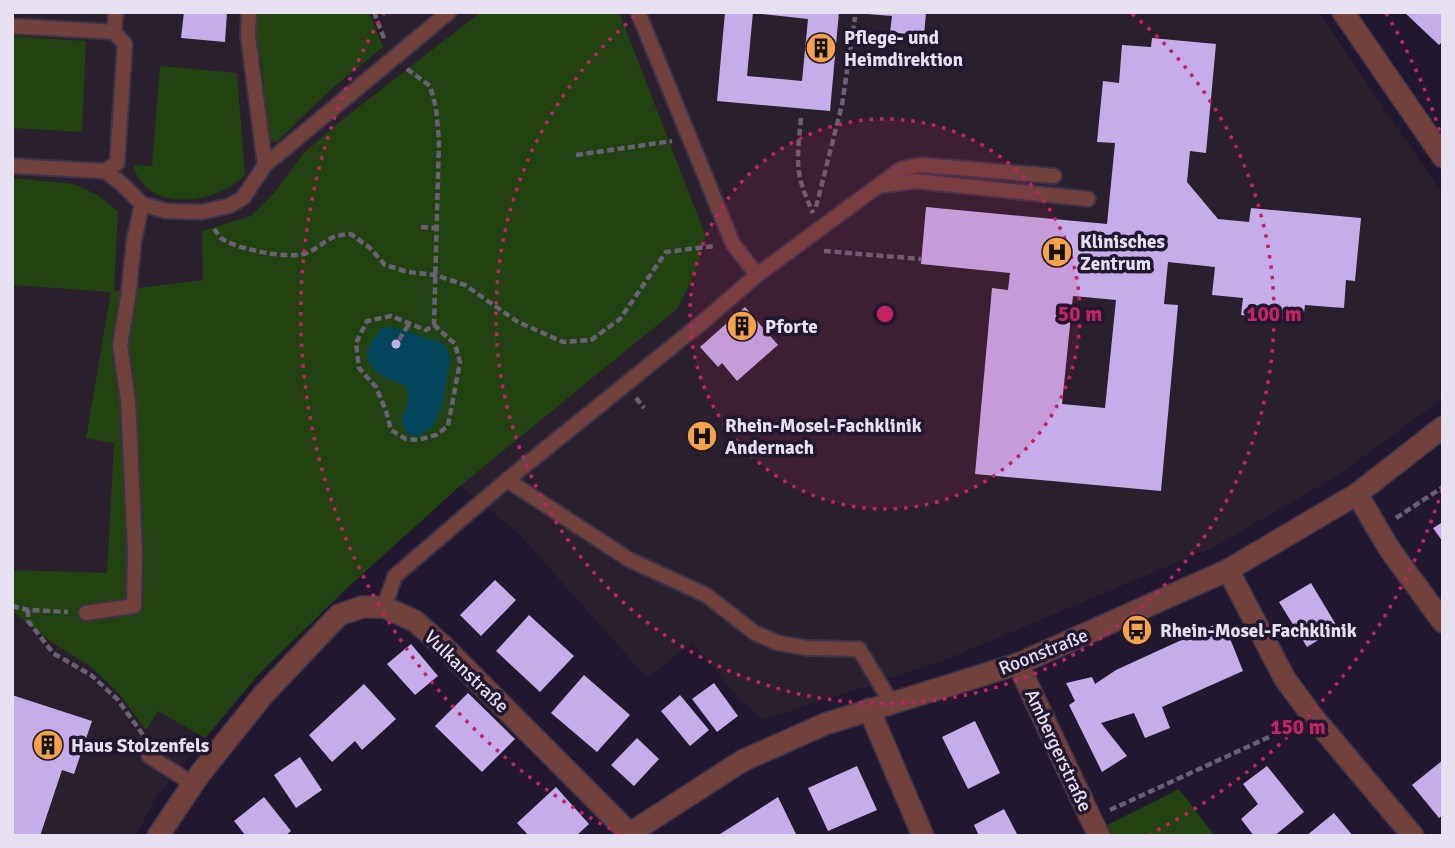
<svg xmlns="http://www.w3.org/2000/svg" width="1455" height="848" viewBox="0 0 1455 848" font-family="Signika,sans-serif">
	<rect width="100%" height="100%" fill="#21172e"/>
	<path fill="#2a1f2d" d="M12,12H1319L1443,195V398L1340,474L1216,546L943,661L763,720L740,700L693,643L647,678L518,533L460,486L346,589L258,675L157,796L135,836H12Z"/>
	<g fill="#224212">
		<path d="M257,12H369L383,47L329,91L277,142L269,141L262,67L255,39Z"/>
		<path d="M481,12H619L706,237L692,280L677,309L460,486L346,589L258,675L205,738L158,711L146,730L117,691L90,666L52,643L12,611V570L107,573L114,443L86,438L111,292L12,285V178L74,184L96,194L118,211L114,291L203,280L202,231L251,216L274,193L303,154L338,123Z"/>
		<path d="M12,36L86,41L82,132L12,128Z"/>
		<path d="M160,66L237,73L245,175C215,205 147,214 133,165L152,166Z"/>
		<path d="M1179,789L1215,836H1112L1105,826Z"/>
	</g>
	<path fill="#00455b" d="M393,327L445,344L450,358L442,406L433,427L418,436L407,434L401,422C406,407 413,399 404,384C388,381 362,370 369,348C371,342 378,334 381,328Z"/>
	<g fill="#c5ade9" fill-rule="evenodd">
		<path d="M184,12H227L225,42L181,38Z"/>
		<path d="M725,12H753L747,76L802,81L808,19L761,14V12H839L830,111L717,101Z"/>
		<path d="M867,12H926L924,36L890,32L892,16L867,14Z"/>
		<path d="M1404,12H1443V41L1439,45Z"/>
		<path d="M1152,38L1216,44L1206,153L1190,151L1187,182L1218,219L1249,222L1251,208L1361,218L1355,281L1346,280L1344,308L1305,305L1303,321L1241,315L1243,298L1212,295L1215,267L1168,262L1164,304L1178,305L1161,491L975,474L992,288L1008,290L1010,273L921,264L926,207L1107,224L1115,143L1097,142L1103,81L1119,83L1122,45L1151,47ZM1073,296L1116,300L1105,408L1062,404Z"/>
		<path d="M745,307L778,345L737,381L722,363L718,367L700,347Z"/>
		<circle cx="396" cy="344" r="4.5"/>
		<path d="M1443,522V542L1433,528Z"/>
		<path d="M495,580L516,600L481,636L460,615Z"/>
		<path d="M1311,583L1338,628L1307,647L1279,602Z"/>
		<path d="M529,615L574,656L540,692L496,651Z"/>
		<path d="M1223,621L1243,671L1162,707L1170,728L1145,738L1134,713L1101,723L1127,756L1102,772L1069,705L1075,701L1066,683L1092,677L1095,684L1116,670Z"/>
		<path d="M411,644L438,676L415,695L387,664Z"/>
		<path d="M584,675L630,715L597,752L551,713Z"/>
		<path d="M714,683L738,716L717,732L692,699Z"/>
		<path d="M364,684L396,719L362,750L355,741L332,762L309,735Z"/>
		<path d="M468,693L515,739L482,772L435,726Z"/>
		<path d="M12,695L92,721L74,774L62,770L40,836H12Z"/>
		<path d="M680,695L709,730L690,746L661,711Z"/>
		<path d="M975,721L1000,773L968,789L942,737Z"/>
		<path d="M637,738L659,759L634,786L611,765Z"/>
		<path d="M300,757L322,790L296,808L274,775Z"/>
		<path d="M1443,760V815L1439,818L1412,785Z"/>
		<path d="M857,766L877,810L828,831L808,788Z"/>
		<path d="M1267,766L1304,812L1274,836H1254L1241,819L1258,804L1243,784Z"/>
		<path d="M556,787L589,824L576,836H529L517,823Z"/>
		<path d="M264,797L291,831L285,836H246L234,821Z"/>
		<path d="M778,797L797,836H717Z"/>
		<path d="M1004,809L1018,836H979L974,825Z"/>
		<path d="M1334,813L1353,836H1306Z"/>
	</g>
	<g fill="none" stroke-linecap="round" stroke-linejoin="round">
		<g stroke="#3d3349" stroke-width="18">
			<g id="lane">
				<path d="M116,12L114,32L125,44L117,163L105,171L122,184L142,204L166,211L201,212L229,206L243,198L265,165L449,12"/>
				<path d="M249,12L248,36L265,165"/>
				<path d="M638,12L733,244L757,275"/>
				<path d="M12,26L114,32"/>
				<path d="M12,166L105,171"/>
				<path d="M885,185L916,181L1088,199"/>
				<path d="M507,480L630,560L706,595L755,633L778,643L807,648L859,649L891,702"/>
				<path d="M384,607L395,576L507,480L705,320L757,275L901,169L921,165L1054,176"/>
				<path d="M86,613L134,606L135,552L128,400L120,345L128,298L134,241L142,204"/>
				<path d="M149,756L193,784"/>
			</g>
		</g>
		<g stroke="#3d3349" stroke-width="24">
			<g id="street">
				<path d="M1343,12L1443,157"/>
				<path d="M1357,494L1390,550L1443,622"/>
				<path d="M1228,570L1285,679L1313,717L1413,836"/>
				<path d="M1018,664L1099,836"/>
				<path d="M869,709L923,836"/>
				<path d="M158,836L199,775L263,695L339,615L362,607H384L415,621L442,645L629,833"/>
				<path d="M626,836L742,761L825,724L1018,664L1228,570L1357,494L1443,427"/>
			</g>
		</g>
		<g stroke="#6a6176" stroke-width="4.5" stroke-dasharray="7 3.5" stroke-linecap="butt">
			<path d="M374,12L385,41"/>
			<path d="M407,69L430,86L436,108L439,140L434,325L426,330L391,316L367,321L356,343L359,368L376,387L386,411L391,430L406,439L418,440L436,435L448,426L460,362L455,344L434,325"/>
			<path d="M801,118C797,162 794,172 813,213"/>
			<path d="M576,155L672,141"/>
			<path d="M816,207L842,105L855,17"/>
			<path d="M421,227L435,228"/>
			<path d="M214,229C217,232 218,235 221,238C235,249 290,260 307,253C327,244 324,236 351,234L370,248L385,265L408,272L435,275L465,285L518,322L563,342L591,340L620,319L666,252L714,246"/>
			<path d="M824,251L921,259"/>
			<path d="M399,340L409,324"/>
			<path d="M636,398L644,408"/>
			<path d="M1396,518L1443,487"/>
			<path d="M12,606L28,610L68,612"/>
			<path d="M28,610V621L53,653L91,675L118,700L146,739"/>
			<path d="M1110,810L1293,726"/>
		</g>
		<use href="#lane" stroke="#70413d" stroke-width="14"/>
		<use href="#street" stroke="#70413d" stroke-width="21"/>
	</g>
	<circle cx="885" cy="314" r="195" fill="#c42262" fill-opacity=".12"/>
	<g fill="none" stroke="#c42262" stroke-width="3.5" stroke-dasharray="3.5 7">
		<circle cx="885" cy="314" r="195"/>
		<path d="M1132 14A389 389 0 1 1 638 14"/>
		<path d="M1442 490A584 584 0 0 1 1150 834M620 834A584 584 0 0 1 384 13M1386 13A584 584 0 0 1 1442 138"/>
	</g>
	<defs>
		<g id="building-disc" transform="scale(1.575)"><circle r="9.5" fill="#f6a247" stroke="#21172e"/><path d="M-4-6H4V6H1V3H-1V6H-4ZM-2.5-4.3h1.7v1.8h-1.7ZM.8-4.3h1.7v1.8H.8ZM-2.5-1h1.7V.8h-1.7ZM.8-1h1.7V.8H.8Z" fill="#111"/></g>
		<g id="hospital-disc" transform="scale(1.575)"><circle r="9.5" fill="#f6a247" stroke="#21172e"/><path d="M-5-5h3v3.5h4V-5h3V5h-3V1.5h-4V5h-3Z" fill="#111"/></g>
		<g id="bus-disc" transform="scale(1.575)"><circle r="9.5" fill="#f6a247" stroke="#21172e"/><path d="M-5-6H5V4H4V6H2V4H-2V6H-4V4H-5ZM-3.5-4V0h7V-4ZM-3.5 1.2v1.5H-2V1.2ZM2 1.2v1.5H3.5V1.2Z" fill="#111"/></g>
	</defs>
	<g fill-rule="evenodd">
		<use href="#building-disc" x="821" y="48"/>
		<use href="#hospital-disc" x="1057" y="252"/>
		<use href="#building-disc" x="742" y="326"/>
		<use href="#hospital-disc" x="702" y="436"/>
		<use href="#bus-disc" x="1137" y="630"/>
		<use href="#building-disc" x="48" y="745"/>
	</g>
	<g text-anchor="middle" stroke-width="7" stroke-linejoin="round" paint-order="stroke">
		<g font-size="19" font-weight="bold" fill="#e6e0f0" stroke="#21172e" text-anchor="start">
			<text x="844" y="44">Pflege- und<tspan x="844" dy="22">Heimdirektion</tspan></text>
			<text x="1080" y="248">Klinisches<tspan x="1080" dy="22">Zentrum</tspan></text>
			<text x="765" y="333">Pforte</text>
			<text x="725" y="432">Rhein-Mosel-Fachklinik<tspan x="725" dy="22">Andernach</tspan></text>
			<text x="1160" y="637">Rhein-Mosel-Fachklinik</text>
			<text x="71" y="752">Haus Stolzenfels</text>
		</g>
		<g font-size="19" fill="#e6e0f0" stroke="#21172e">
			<text transform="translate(1043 651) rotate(-22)" y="7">Roonstraße</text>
			<text transform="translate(467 671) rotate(44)" y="7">Vulkanstraße</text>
			<text transform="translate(1059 750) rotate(65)" y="7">Ambergerstraße</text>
		</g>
	</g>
	<circle cx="885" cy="314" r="10" fill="#c42262" stroke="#21172e" stroke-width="3.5"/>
	<g font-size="21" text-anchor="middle" font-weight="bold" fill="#c42262" stroke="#21172e" stroke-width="7" stroke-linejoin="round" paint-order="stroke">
		<text x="1080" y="321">50 m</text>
		<text x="1274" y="321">100 m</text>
		<text x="1298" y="734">150 m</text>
	</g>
	<rect width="1455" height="848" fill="none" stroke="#e6e0f0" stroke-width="28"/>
</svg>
